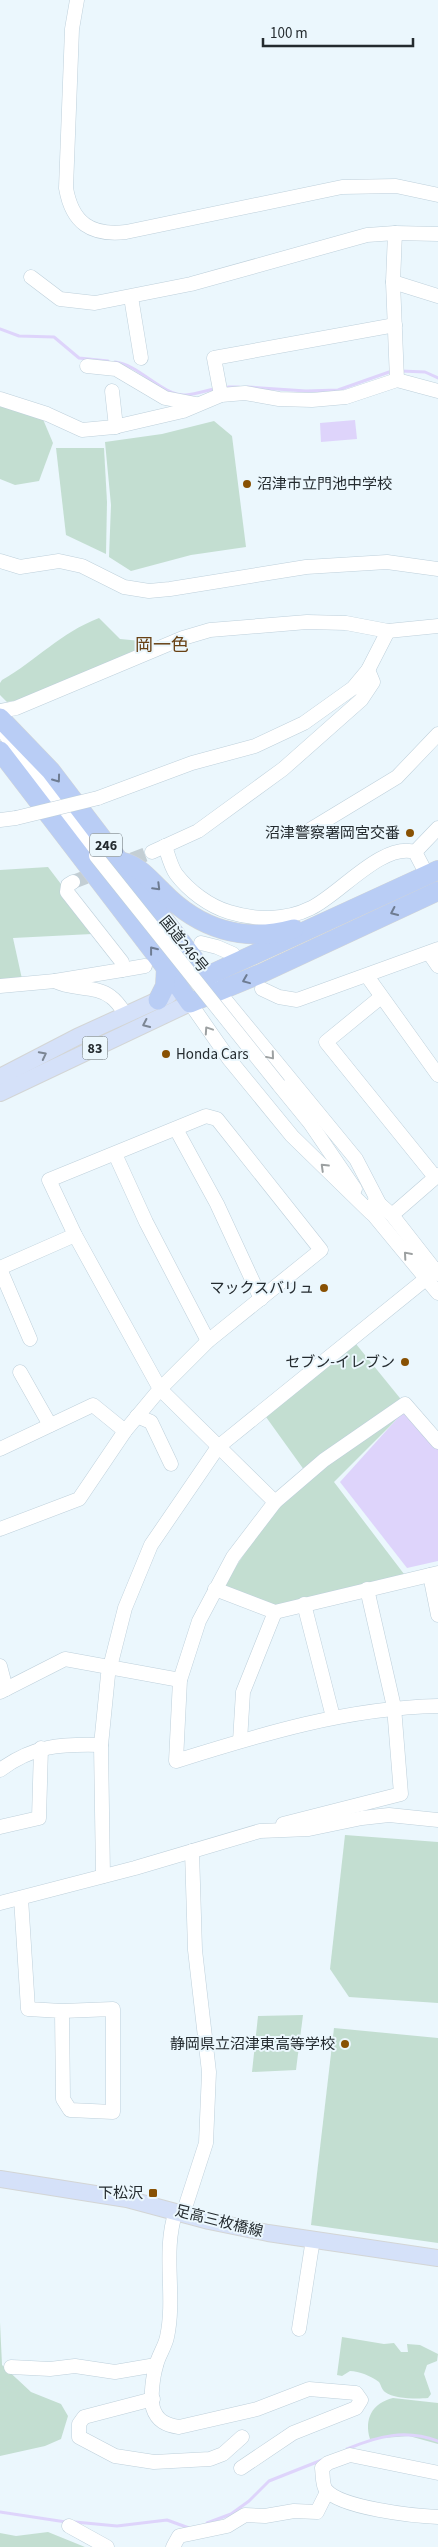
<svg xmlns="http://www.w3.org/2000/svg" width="438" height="2547" viewBox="0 0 438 2547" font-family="'Source Sans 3','Noto Sans JP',sans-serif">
	<rect width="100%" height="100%" fill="#ebf7fd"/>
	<g fill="#c3ded1">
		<path d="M0,399L42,417L53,443L39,481L15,485L0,479Z"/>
		<path d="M214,421L232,436L246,547L191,555L131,571L109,557L111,505L105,442L162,434Z"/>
		<path d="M56,448H104L107,502L106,554L66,535Z"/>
		<path d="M99,618L120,639L141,641L137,656L31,698L7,702L0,695V683L2,680C37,660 60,633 99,618Z"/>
		<path d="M48,867L67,892L92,934L13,938L22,979L0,983V870Z"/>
		<path d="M356,1344L408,1408L334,1482L404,1574L272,1608L221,1589L278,1503L307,1474L266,1417Z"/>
		<path d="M345,1835L438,1842V2003L349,1997L330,1969Z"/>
		<path d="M303,2015L296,2070L252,2072L258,2016Z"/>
		<path d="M334,2028L438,2038V2243L311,2225Z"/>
		<path d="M0,2322L2,2365L31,2392L61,2404L68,2416L61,2439L45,2446L0,2456Z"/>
		<path d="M342,2337L384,2344L394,2343L401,2352H408L407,2344L420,2345L438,2354L437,2361L427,2365L424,2374L431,2394L428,2398C417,2399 394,2399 385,2392C382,2390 381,2385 379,2382C371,2376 359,2371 350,2371L342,2376L337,2375Z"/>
		<path d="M393,2398L438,2403V2444L409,2436L370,2439C364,2419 372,2403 393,2398Z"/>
		<path d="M48,2532L85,2547H0V2533L16,2536Z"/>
	</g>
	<g fill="#ded4fb">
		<path d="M355,420L357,439L321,442L320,423Z"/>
		<path d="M404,1411L438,1449V1561L407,1568L340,1482Z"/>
	</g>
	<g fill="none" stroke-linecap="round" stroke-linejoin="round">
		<g stroke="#ded4fb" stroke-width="3">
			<path d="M0,329L19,336L54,337L79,358L108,361"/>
			<path d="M115,362C140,365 162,396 186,395C195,394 205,391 214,389"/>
			<path d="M401,371L425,372L438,378"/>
			<path d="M228,387H239"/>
			<path d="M248,387L306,391L338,390L392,371"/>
			<path d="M347,2449C378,2436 405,2429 438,2441"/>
			<path d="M0,2512L66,2522"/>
			<path d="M75,2522L117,2526L167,2520L189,2528"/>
			<path d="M207,2523L231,2514L249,2501L269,2481L322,2460"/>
		</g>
		<path stroke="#c3ced4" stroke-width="14" stroke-dasharray="14 7" stroke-linecap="butt" d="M73,882L152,852"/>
		<g stroke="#bed0db" stroke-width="15">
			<g id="minor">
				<path d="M77,0L72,29L66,188C72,223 91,236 126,232L342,187L396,186L438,195"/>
				<path d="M395,233L393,282L397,380"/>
				<path d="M31,277L60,299L95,303L191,284L367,235L395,233L438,234"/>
				<path d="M393,282L438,296"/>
				<path d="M131,297L141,358"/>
				<path d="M87,366L116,369L165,398L196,404"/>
				<path d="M112,391L116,427"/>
				<path d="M221,395L214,358L395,325"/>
				<path d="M0,399L47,414L82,430L114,427L183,411L221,395L245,393L279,399L312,400L346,397L397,380L438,391"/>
				<path d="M0,561L20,567L59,561L82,566L124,587L149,591L170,589L306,567L387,562L438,569"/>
				<path d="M0,711L16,708L183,638L210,630L307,622L346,623L388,631L438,626"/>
				<path d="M2,730L96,856"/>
				<path d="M98,798L192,763L255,746L304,723L353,688L368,670L388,631"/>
				<path d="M0,820L16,818"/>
				<path d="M308,831L397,777L438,734"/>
				<path d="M165,846C168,855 171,867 176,874C189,891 209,906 229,912C255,920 285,921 311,908C339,895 382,842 415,852L427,875"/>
				<path d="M152,852L198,831L283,769L361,700L373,682L368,670"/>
				<path d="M415,852L438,828"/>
				<path d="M73,882L68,885L67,892L122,962V970L55,981C72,990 96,985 111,997C117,1001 122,1009 126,1015"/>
				<path d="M201,943L217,947L233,954"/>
				<path d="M429,953L438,966"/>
				<path d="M122,970L145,966"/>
				<path d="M367,976L438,1075"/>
				<path d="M213,985L356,1159L381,1207"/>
				<path d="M0,986L55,981"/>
				<path d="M262,989L279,997L297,1000L438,949"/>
				<path d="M381,997L326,1042L435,1177"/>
				<path d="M190,1003L229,1059L292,1136L371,1213"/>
				<path d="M279,1085L310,1123L355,1189"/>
				<path d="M176,1129L217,1204L261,1299"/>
				<path d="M115,1154L146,1222L208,1341"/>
				<path d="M375,1200L392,1215L438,1274"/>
				<path d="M367,1207L438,1293"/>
				<path d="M392,1215L438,1175"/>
				<path d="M0,1268L75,1235"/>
				<path d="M0,1269L30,1339"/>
				<path d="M20,1372L50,1425"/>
				<path d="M137,1416L151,1422L171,1464"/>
				<path d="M438,1442L405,1404L324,1460L275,1502L233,1557L199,1621L180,1680L176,1761C262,1734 347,1708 438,1706"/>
				<path d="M0,1449L93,1405L125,1431"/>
				<path d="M0,1529L79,1499L125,1431L160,1389L208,1341L321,1250L217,1119L206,1116L49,1180L75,1235L160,1389L275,1502"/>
				<path d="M430,1575L438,1615"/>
				<path d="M215,1589L275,1612L438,1573"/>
				<path d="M304,1604L333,1717"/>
				<path d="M0,1666L6,1689"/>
				<path d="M0,1692L65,1659L180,1680"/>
				<path d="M240,1741L243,1692L275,1612"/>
				<path d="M0,1770C34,1745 61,1744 101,1745"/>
				<path d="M283,1824L401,1794L394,1707L367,1589"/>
				<path d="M0,1827L39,1818L41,1748"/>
				<path d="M103,1876L101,1745L108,1675L125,1608L151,1545L218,1447L438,1269"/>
				<path d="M21,1898L28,2009L62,2011L113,2009V2112L70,2110L63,2099L62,2011"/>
				<path d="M0,1903L135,1868L260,1831L309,1829L362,1818L389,1815L438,1820"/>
				<path d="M176,2211C162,2252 176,2295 167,2337C165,2347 158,2356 156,2366C153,2376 150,2398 153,2408C157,2421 166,2425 179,2427L257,2409L309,2389L356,2393L361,2400L356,2408L293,2433L241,2468"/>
				<path d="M183,2214L206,2143L209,2072L195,1950L192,1851"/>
				<path d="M299,2329L313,2239"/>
				<path d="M11,2367L50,2369L75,2366L115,2372L156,2365"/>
				<path d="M153,2399L84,2417L79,2424V2437L115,2456L154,2462L210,2459L223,2454L242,2437"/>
				<path d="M438,2473L350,2455L328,2463L322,2468C323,2474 322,2485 326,2490C341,2508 414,2516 438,2517"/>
				<path d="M69,2526L107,2547"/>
				<path d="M173,2547L179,2536L227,2526L245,2515L265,2516L294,2511L317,2512L327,2492"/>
			</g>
		</g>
		<g stroke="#d3d5d5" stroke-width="18">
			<g id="major">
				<path d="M0,1077L77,1037L169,995"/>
				<path d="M0,1093L190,1003"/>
				<path d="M0,2179L127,2199L209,2221L268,2233L438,2258"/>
			</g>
		</g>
		<g stroke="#d3d5d5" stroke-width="20">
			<g id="highway">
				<path d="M0,718L51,771L207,976L438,870"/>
				<path d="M0,751L166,968L190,1003L260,974L438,891"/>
				<path d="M123,862C140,866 150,880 163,892C199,929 244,943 294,929"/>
				<path d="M158,1000L165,986L166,968"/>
			</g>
		</g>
		<use href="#minor" stroke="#fff" stroke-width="14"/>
		<use href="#major" stroke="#d5e1f9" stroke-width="16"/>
		<use href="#highway" stroke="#b9cdf5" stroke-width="19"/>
		<g stroke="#bed0db" stroke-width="15" stroke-linecap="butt">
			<g id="minor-bridge">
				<path d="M16,818L98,798"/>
				<path d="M96,856L279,1085"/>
			</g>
		</g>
		<use href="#minor-bridge" stroke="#fff" stroke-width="14"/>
	</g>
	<defs><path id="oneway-chevron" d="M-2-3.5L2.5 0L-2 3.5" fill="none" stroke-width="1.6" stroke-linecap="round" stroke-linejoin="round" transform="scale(1.25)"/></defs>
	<g stroke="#6e7c92">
		<use href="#oneway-chevron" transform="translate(57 779) rotate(54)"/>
		<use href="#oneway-chevron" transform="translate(157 887) rotate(45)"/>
		<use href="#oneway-chevron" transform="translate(394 912) rotate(155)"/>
		<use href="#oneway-chevron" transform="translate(153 950) rotate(-128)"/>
		<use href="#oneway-chevron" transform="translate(246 980) rotate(158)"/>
	</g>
	<g stroke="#7c8694">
		<use href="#oneway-chevron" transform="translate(146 1024) rotate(155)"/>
		<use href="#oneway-chevron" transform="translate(43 1055) rotate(-27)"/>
	</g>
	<g stroke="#9ca0a1">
		<use href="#oneway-chevron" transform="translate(208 1030) rotate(-124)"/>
		<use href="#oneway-chevron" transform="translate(271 1056) rotate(50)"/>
		<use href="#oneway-chevron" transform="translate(324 1167) rotate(-136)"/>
		<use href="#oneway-chevron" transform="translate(407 1255) rotate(-131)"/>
	</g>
	<g fill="#885103" stroke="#ebf7fd" stroke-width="2">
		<circle cx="247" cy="484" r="5"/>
		<circle cx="410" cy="833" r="5"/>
		<circle cx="166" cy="1054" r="5"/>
		<circle cx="324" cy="1288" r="5"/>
		<circle cx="405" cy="1362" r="5"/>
		<circle cx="345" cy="2044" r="5"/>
		<rect x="148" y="2188" width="10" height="10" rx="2.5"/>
	</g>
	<g text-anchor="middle" stroke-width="4" stroke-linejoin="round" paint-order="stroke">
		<g fill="#ebf7fd" stroke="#60686d" stroke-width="1">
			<rect x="90" y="833.5" width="32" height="23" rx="4"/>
			<rect x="82.5" y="1036.5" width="25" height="23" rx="4"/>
		</g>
		<g font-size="14" font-weight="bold" fill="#242b2f">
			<text x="106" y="850">246</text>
			<text x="95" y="1053">83</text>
		</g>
		<g font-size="15" fill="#242b2f" stroke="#ebf7fd" text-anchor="end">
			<text x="257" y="489" text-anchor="start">沼津市立門池中学校</text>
			<text x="400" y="838">沼津警察署岡宮交番</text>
			<text x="176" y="1059" text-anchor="start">Honda Cars</text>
			<text x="314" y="1293">マックスバリュ</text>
			<text x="395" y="1367">セブン-イレブン</text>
			<text x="335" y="2049">静岡県立沼津東高等学校</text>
			<text x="143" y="2198">下松沢</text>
		</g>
		<g font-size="15" fill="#242b2f" stroke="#ebf7fd">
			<text transform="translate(184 944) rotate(51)" y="5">国道246号</text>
			<text transform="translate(219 2221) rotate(14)" y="5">足高三枚橋線</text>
		</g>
		<g font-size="18" fill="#684114" stroke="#ebf7fd">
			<text x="162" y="651">岡一色</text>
		</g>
	</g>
	<path d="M263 38v8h150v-8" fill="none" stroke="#242b2f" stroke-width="2.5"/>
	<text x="270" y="38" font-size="15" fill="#242b2f" stroke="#ebf7fd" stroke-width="4" paint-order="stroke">100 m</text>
</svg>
